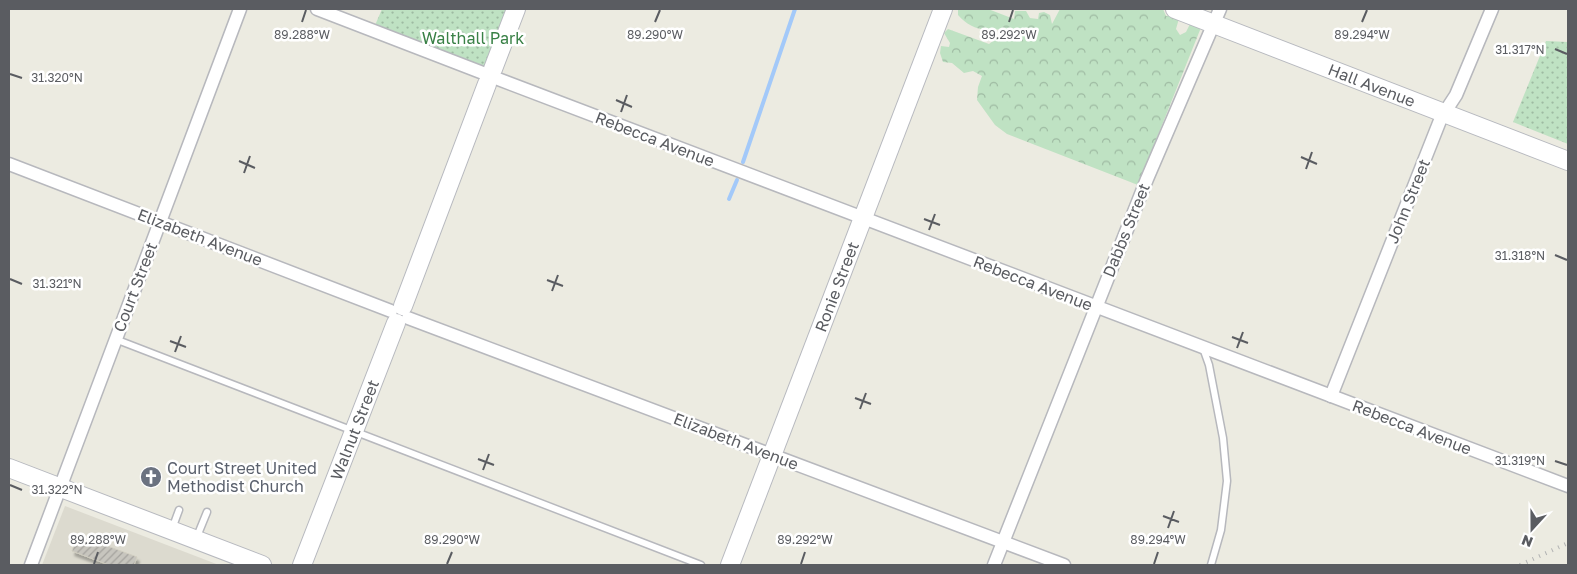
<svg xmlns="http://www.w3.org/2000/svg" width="1577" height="574" viewBox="0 0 1577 574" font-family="'Golos Text',sans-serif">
	<defs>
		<pattern id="forest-crowns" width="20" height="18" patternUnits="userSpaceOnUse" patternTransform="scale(1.25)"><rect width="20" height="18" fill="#bfe2c3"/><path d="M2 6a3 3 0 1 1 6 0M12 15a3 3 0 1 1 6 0" fill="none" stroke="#9ebaa2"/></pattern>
		<pattern id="park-dots" width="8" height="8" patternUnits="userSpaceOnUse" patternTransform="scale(1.25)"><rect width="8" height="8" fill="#bfe2c3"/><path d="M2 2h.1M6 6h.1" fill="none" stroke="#9ebaa2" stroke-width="1.8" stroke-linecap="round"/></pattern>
		<pattern id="building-hatch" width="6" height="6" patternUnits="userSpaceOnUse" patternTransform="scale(1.25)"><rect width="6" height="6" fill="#c7c5be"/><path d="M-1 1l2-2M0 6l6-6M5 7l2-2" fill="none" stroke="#a5a39e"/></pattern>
		<filter id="shadow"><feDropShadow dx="2.5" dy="4.5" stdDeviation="1" flood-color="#0004"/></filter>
	</defs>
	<rect width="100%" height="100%" fill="#ecebe1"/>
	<path fill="#dcdacf" d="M65,506L219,565H42Z"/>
	<path fill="url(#forest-crowns)" d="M958,9H988L1014,19L1015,11H1026L1030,18L1038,19L1039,13L1044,12L1050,15L1052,24L1060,9H1163L1166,16L1180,15L1176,29L1180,35L1186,32L1190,24L1202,25L1138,185L1007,134L995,125L977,100L978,87L982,76L973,71L964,73L952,63L943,62L940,53L941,46L949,47L950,43L944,33L948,29L989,44L997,38L1004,40L1006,32C997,27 996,31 987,30C975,29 966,24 958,15Z"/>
	<g fill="url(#park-dots)">
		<path d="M382,9H516L486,69L373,30Z"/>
		<path d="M1546,41L1568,42V144L1513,122Z"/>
	</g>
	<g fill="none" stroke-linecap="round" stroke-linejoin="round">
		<g stroke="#a3c9f9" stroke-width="4">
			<path d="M743,162L795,9"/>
			<path d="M729,199L737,180"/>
		</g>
	</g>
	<path fill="url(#building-hatch)" stroke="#d0cdc0" filter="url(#shadow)" d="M83,537L137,557L134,565H109L72,551L76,539L82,541Z"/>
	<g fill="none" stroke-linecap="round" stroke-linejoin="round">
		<g stroke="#b7b8bd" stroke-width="9">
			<g id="lane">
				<path d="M115,339L701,565"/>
				<path d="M1203,348L1209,365L1223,438L1227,481L1221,530L1211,565"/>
				<path d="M172,529L179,510"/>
				<path d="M196,539L207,512"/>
			</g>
		</g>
		<g stroke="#b7b8bd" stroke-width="15">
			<g id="street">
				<path d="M317,9L483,73"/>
				<path d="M498,79L1568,486"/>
				<path d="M9,164L391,311"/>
				<path d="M408,318L1064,565"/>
				<path d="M1331,396L1441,118L1456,95L1492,9"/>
				<path d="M31,565L240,9"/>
				<path d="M994,565L1147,179L1220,9"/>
			</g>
		</g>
		<g stroke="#b7b9bf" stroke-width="20">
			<g id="secondary">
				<path id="s1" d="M1175,9L1568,161"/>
				<path d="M493,69L516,9"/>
				<path d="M403,306L487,84"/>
				<path d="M9,468L262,565"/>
				<path id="s2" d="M302,565L396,323"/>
				<path id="s3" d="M730,565L943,9"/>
			</g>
		</g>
		<use href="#lane" stroke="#fff" stroke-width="6"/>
		<use href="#street" stroke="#fff" stroke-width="12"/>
		<use href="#secondary" stroke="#fff" stroke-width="18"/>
		<path stroke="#b2b3b3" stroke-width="4" stroke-dasharray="1 6" stroke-linecap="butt" d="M1520,565L1568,543"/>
	</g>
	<path fill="none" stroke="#5a5c61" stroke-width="2" d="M302,22L306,10M655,22L660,10M1009,22L1013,10M1362,22L1367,10M1555,49L1567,54M10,74L22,78M616,100L632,107M621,112L627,95M1301,157L1317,164M239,161L255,168M1306,169L1312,152M244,173L250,156M924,219L940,225M929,230L935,214M1555,255L1567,260M10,279L22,284M547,280L563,286M552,291L558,275M1232,337L1248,343M170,341L186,347M1237,348L1243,332M175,352L181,336M855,398L871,404M860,409L866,393M478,459L494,465M1555,461L1567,465M483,470L489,454M10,485L22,490M1163,516L1179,522M1168,528L1174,511M94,564L98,552M447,564L452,552M801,564L805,552M1154,564L1158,552"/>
	<defs>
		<g id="church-disc" transform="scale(1.125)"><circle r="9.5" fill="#6b7280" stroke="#fff"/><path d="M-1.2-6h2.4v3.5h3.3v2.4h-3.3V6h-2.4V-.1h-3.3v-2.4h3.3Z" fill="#fff"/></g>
	</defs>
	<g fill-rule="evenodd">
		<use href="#church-disc" x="151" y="477"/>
	</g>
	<g text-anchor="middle" stroke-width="5" stroke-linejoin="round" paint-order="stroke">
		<g font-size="16" fill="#398146" stroke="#fff">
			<text x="473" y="44">Walthall Park</text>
		</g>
		<g font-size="16" fill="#5a5c61" stroke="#fff">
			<text dy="6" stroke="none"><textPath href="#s1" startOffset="211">Hall Avenue</textPath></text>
			<text transform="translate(655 139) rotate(21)" y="6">Rebecca Avenue</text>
			<text transform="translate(1408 201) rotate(-68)" y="6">John Street</text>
			<text transform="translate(1126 230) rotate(-68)" y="6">Dabbs Street</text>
			<text transform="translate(200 237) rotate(21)" y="6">Elizabeth Avenue</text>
			<text transform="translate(1033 283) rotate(21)" y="6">Rebecca Avenue</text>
			<text transform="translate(135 287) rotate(-69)" y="6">Court Street</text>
			<text dy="6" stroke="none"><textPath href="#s3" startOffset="298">Ronie Street</textPath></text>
			<text transform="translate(1412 427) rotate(21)" y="6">Rebecca Avenue</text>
			<text dy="6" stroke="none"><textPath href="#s2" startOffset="145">Walnut Street</textPath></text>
			<text transform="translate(736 441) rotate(21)" y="6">Elizabeth Avenue</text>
		</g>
		<g font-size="16" fill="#5b616d" stroke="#fff" text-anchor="start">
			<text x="167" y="474">Court Street United<tspan x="167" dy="18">Methodist Church</tspan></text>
		</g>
	</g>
	<g font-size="12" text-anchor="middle" fill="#5a5c61" stroke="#fff" stroke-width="5" stroke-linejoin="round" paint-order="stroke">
		<text x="302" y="39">89.288°W</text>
		<text x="655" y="39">89.290°W</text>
		<text x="1009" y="39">89.292°W</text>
		<text x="1362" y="39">89.294°W</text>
		<text x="1520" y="54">31.317°N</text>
		<text x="57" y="82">31.320°N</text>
		<text x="1520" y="260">31.318°N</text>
		<text x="57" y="288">31.321°N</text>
		<text x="1520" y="465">31.319°N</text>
		<text x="57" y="494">31.322°N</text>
		<text x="98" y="544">89.288°W</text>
		<text x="452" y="544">89.290°W</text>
		<text x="805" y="544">89.292°W</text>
		<text x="1158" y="544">89.294°W</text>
	</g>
	<rect width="1577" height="574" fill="none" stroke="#5a5c61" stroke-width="20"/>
	<g transform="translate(1532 529) rotate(201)" stroke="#ffffff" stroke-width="4" paint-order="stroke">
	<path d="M0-4L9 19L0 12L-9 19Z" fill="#5a5c61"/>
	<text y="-8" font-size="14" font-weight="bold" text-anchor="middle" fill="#5a5c61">N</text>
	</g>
</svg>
